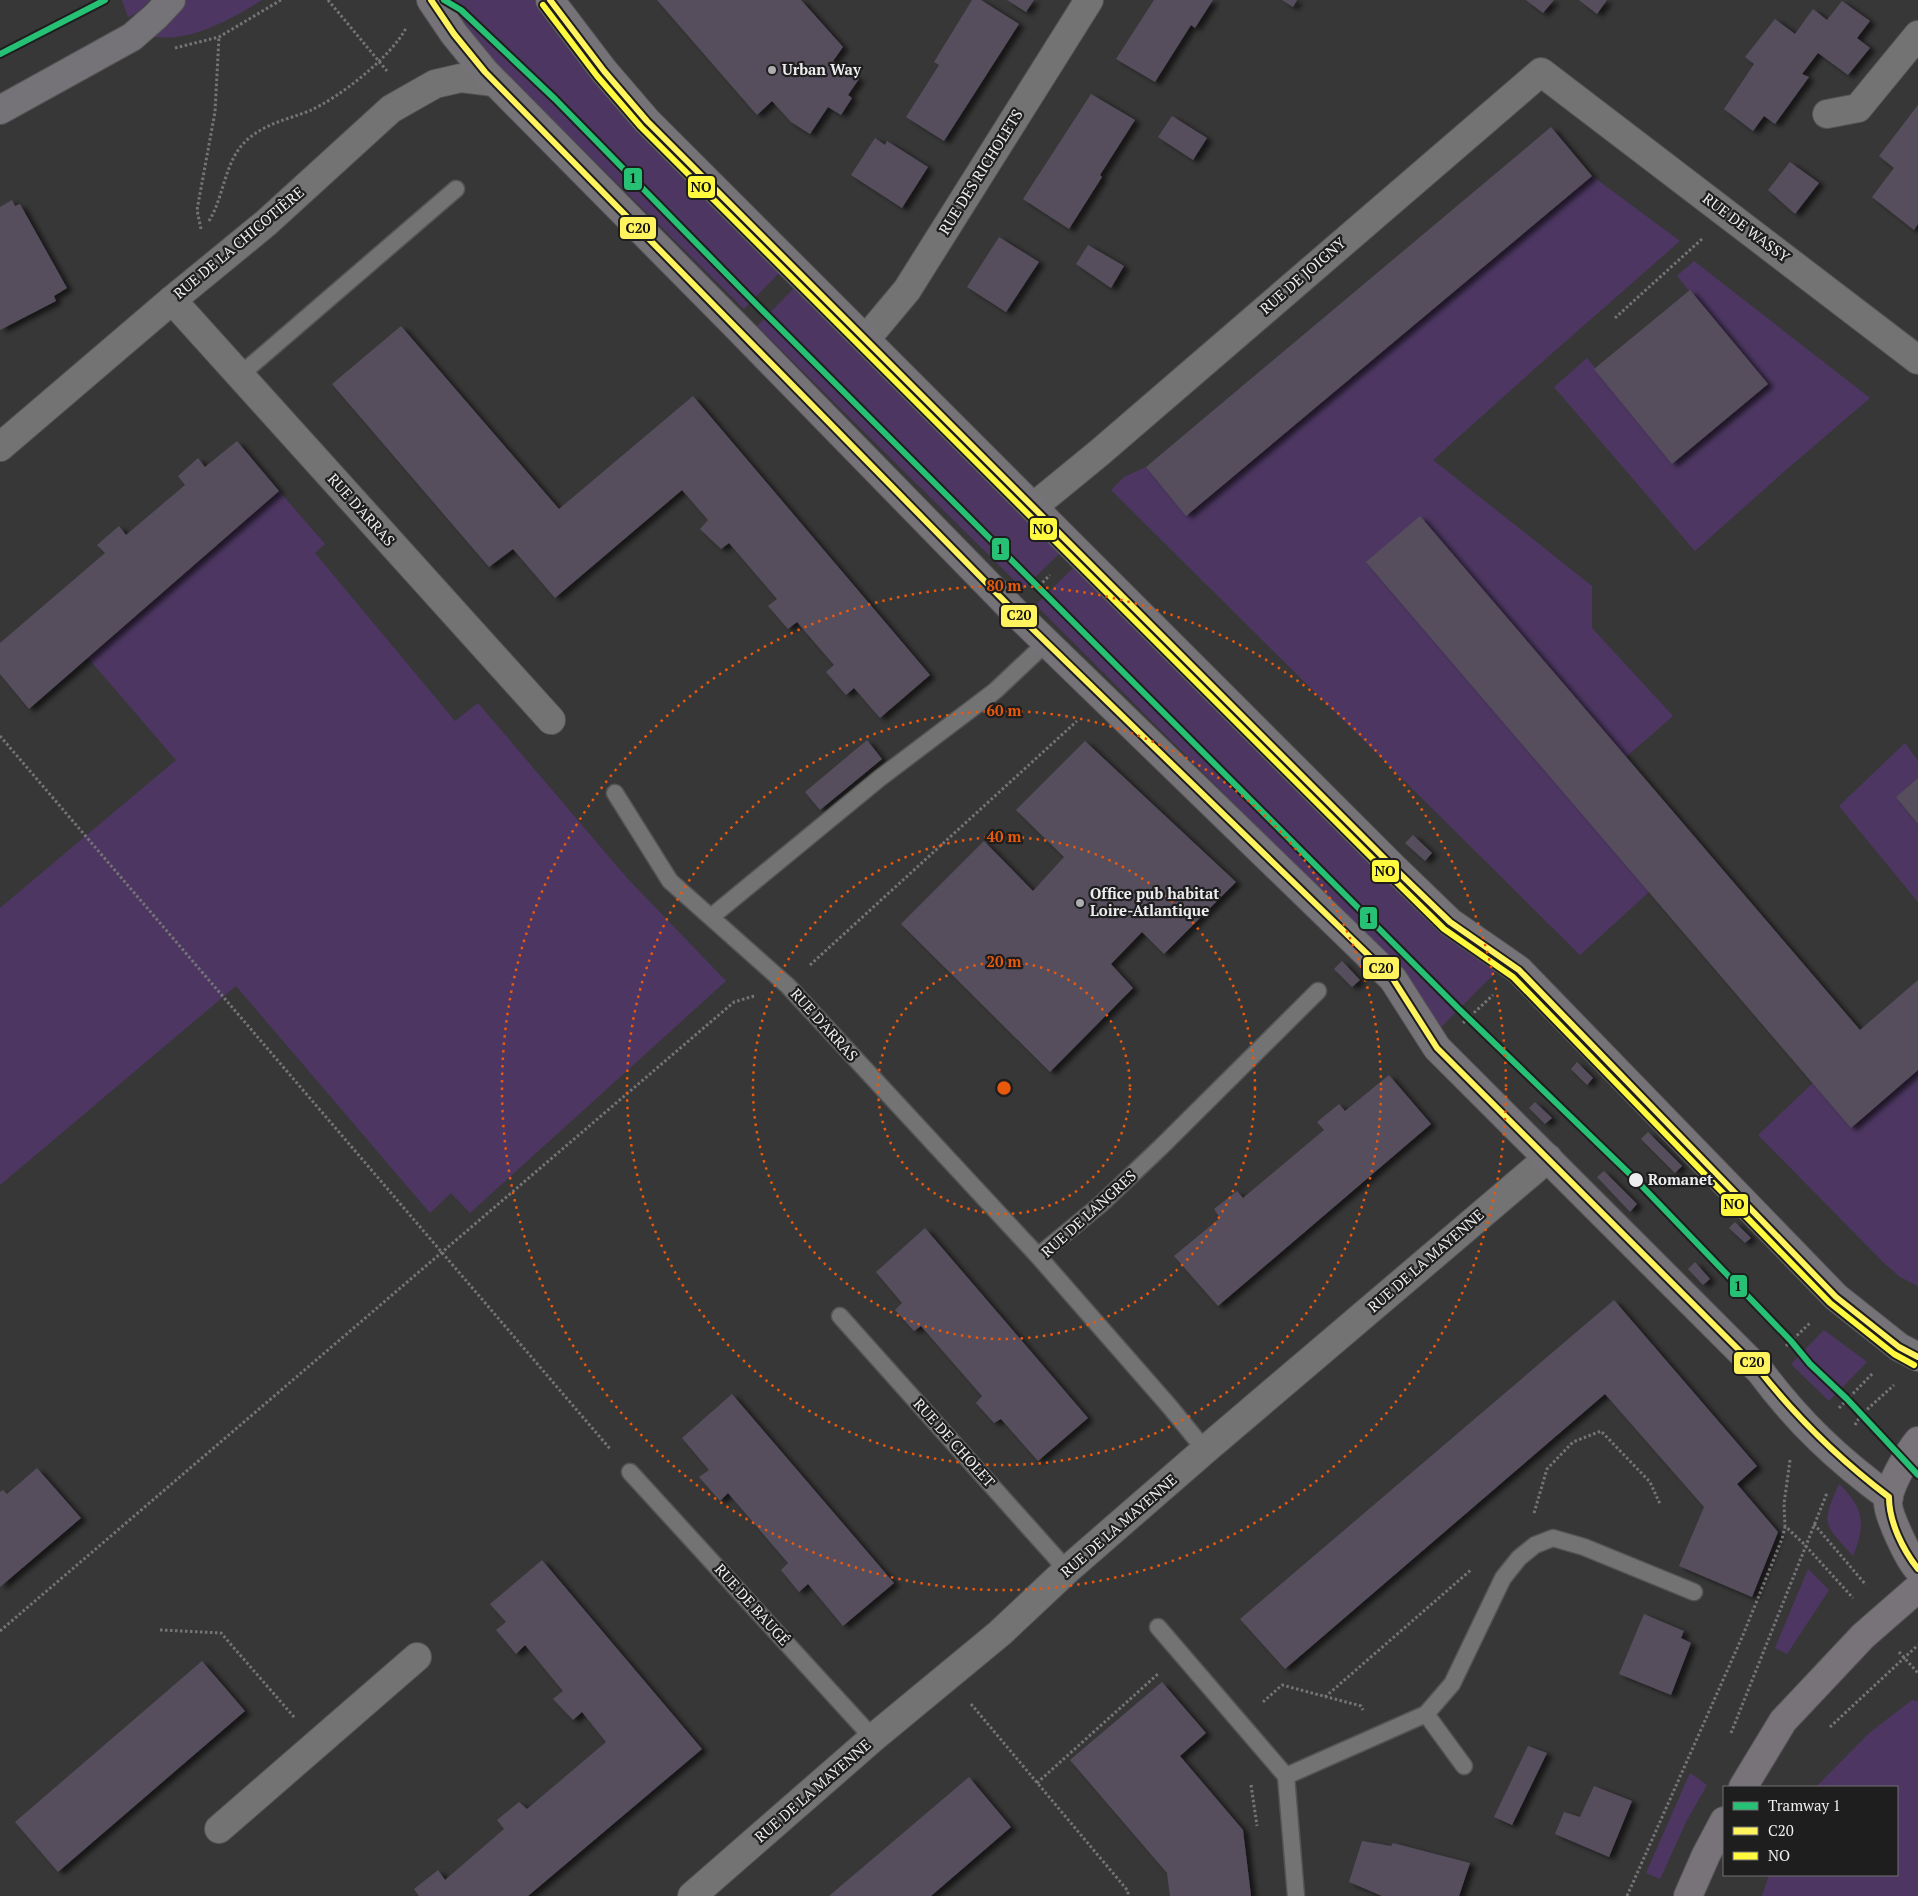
<svg xmlns="http://www.w3.org/2000/svg" width="1918" height="1896" viewBox="0 0 1918 1896" font-family="'PT Serif',serif">
	<defs>
		<filter id="shadow"><feDropShadow dx="5.5" dy="3" stdDeviation="2.5" flood-color="#0009"/></filter>
	</defs>
	<rect width="100%" height="100%" fill="#373738"/>
	<g fill="#4d3762">
		<path d="M122,0H150L137,13L128,17Z"/>
		<path d="M187,0H262C231,19 188,44 151,36Z"/>
		<path d="M439,0H534L606,91L782,270L744,309L455,23Z"/>
		<path d="M1592,176L1680,241L1532,371L1433,460L1592,586V628L1673,716L1626,757L1649,892L1580,955L1111,490L1124,477L1146,467L1186,515Z"/>
		<path d="M1694,261L1870,398L1786,470L1695,551L1554,387L1587,358L1672,463L1767,385L1677,276Z"/>
		<path d="M795,287L1062,551L1023,589L757,326Z"/>
		<path d="M279,491L325,544L315,553L455,721L478,703L627,878L726,981L470,1213L451,1193L430,1213L236,986L0,1185V908L176,760L88,658Z"/>
		<path d="M1075,566L1442,930L1497,971L1441,1027L1396,966L1036,605Z"/>
		<path d="M1905,743L1918,761V778L1896,797L1918,824V902L1839,806Z"/>
		<path d="M1918,1070V1286L1900,1277L1884,1263L1758,1135L1813,1083L1851,1128Z"/>
		<path d="M1824,1330L1867,1362L1829,1401L1791,1364Z"/>
		<path d="M1839,1484C1864,1508 1866,1524 1853,1556C1824,1523 1820,1526 1839,1484Z"/>
		<path d="M1808,1569L1829,1590L1787,1654L1775,1648Z"/>
		<path d="M1912,1700L1918,1701V1896H1762L1769,1875H1897V1787H1816L1868,1734Z"/>
		<path d="M1690,1773L1707,1785L1687,1820L1660,1879L1646,1873Z"/>
	</g>
	<g fill="#564e5d" filter="url(#shadow)">
		<path d="M657,0H801L843,47L833,61L859,79L848,95L852,98L841,115L828,107L810,134L791,122L772,101L757,115Z"/>
		<path d="M972,0H981L1019,24L944,141L906,117L939,65L934,62Z"/>
		<path d="M1007,0H1034L1026,12Z"/>
		<path d="M1154,0H1213L1195,28L1191,25L1155,82L1116,59Z"/>
		<path d="M1282,0H1297L1293,7Z"/>
		<path d="M1526,0H1554L1543,13Z"/>
		<path d="M1579,0H1607L1597,14Z"/>
		<path d="M1842,1L1870,21L1857,38L1870,48L1848,75L1818,53L1802,74L1809,77L1775,124L1764,116L1753,131L1724,109L1754,64L1745,57L1775,19L1795,34L1813,9L1827,20Z"/>
		<path d="M1091,94L1135,120L1100,175L1102,177L1069,229L1023,199Z"/>
		<path d="M1918,105V224L1914,230L1872,197L1894,168L1879,156Z"/>
		<path d="M1172,116L1207,138L1193,160L1158,137Z"/>
		<path d="M1551,127L1592,176L1186,516L1146,467Z"/>
		<path d="M875,138L885,145L887,141L928,167L902,208L851,175Z"/>
		<path d="M1790,162L1819,183L1795,214L1768,190Z"/>
		<path d="M12,200L15,206L20,204L67,288L54,296L56,301L0,330V207Z"/>
		<path d="M999,237L1039,262L1006,312L967,287Z"/>
		<path d="M1088,245L1124,266L1111,288L1076,264Z"/>
		<path d="M1690,290L1768,384L1672,464L1594,369Z"/>
		<path d="M401,326L559,509L693,396L930,675L880,718L854,688L846,695L826,672L834,665L797,622L788,629L768,606L777,599L729,543L721,549L700,529L708,520L682,490L555,598L513,549L489,567L332,384Z"/>
		<path d="M237,441L279,491L29,709L0,674V643L105,553L97,545L119,526L126,535L185,485L178,476L198,458L205,467Z"/>
		<path d="M1420,516L1860,1030L1918,980V1070L1851,1128L1366,562Z"/>
		<path d="M867,740L882,759L820,810L805,792Z"/>
		<path d="M1085,741L1236,882L1164,954L1142,932L1111,964L1133,988L1050,1072L901,924L984,841L1033,891L1064,857L1016,810Z"/>
		<path d="M1918,778V824L1896,797Z"/>
		<path d="M1413,835L1432,853L1425,861L1405,843Z"/>
		<path d="M1342,961L1360,980L1352,987L1334,969Z"/>
		<path d="M1577,1062L1593,1078L1587,1085L1571,1069Z"/>
		<path d="M1389,1075L1431,1124L1218,1306L1174,1256L1220,1218L1214,1209L1237,1191L1243,1198L1324,1130L1317,1122L1339,1104L1345,1111Z"/>
		<path d="M1535,1102L1552,1118L1545,1124L1529,1108Z"/>
		<path d="M1648,1132L1682,1166L1675,1173L1641,1139Z"/>
		<path d="M1604,1171L1637,1204L1630,1212L1597,1177Z"/>
		<path d="M1735,1222L1751,1238L1745,1243L1729,1228Z"/>
		<path d="M925,1228L1088,1418L1038,1461L1001,1419L994,1423L976,1403L982,1396L921,1326L914,1331L895,1310L902,1303L876,1272Z"/>
		<path d="M1695,1262L1710,1279L1703,1285L1688,1269Z"/>
		<path d="M1614,1300L1757,1466L1737,1484L1778,1532L1752,1597L1679,1566L1704,1507L1605,1394L1285,1669L1240,1619Z"/>
		<path d="M732,1394L894,1583L843,1626L808,1584L799,1592L781,1570L788,1563L728,1493L720,1501L699,1477L709,1470L682,1438Z"/>
		<path d="M37,1468L81,1518L0,1587V1492L3,1490L7,1494Z"/>
		<path d="M542,1560L702,1749L528,1896H419L414,1889L438,1870L445,1880L504,1829L497,1820L519,1802L527,1809L606,1742L582,1712L573,1720L553,1699L563,1691L525,1645L516,1654L496,1630L506,1622L490,1604Z"/>
		<path d="M1644,1614L1684,1631L1681,1638L1691,1643L1671,1695L1619,1674Z"/>
		<path d="M202,1661L245,1711L58,1872L15,1822Z"/>
		<path d="M1162,1682L1206,1733L1180,1756L1243,1830L1251,1896H1170L1167,1873L1070,1760Z"/>
		<path d="M1528,1746L1547,1753L1512,1825L1494,1817Z"/>
		<path d="M969,1777L1011,1827L931,1896H829Z"/>
		<path d="M1594,1786L1632,1801L1609,1857L1555,1834L1564,1812L1580,1817Z"/>
		<path d="M1362,1841L1391,1846L1393,1843L1470,1863L1459,1896H1382L1349,1882Z"/>
	</g>
	<g fill="none" stroke-linecap="round" stroke-linejoin="round">
		<g stroke="#555455" stroke-width="19">
			<g id="lane">
				<path d="M240,375L456,189"/>
				<path d="M615,793L670,881L788,986L1038,1256"/>
				<path d="M711,917L880,778L995,691L1046,643"/>
				<path d="M840,1316L1067,1570"/>
				<path d="M1205,1450L1170,1407L1038,1256L1101,1204L1161,1147L1318,991"/>
				<path d="M630,1472L873,1738"/>
				<path d="M1158,1627L1286,1776L1426,1714L1452,1684L1503,1578L1519,1558L1535,1545L1553,1538L1584,1547L1694,1592"/>
				<path d="M1426,1714L1464,1766"/>
				<path d="M1286,1776L1296,1896"/>
			</g>
		</g>
		<g stroke="#555455" stroke-width="30">
			<g id="street">
				<path d="M1827,114L1858,108L1918,35"/>
				<path d="M172,300L551,720"/>
				<path d="M866,339L907,290L1089,0"/>
				<path d="M0,447L172,300L266,223L391,109L435,84L461,78L494,82"/>
				<path d="M1033,507L1099,453L1541,72L1918,360"/>
				<path d="M219,1829L417,1657"/>
				<path d="M692,1896L873,1738L1000,1633L1067,1570L1205,1450L1548,1158"/>
			</g>
		</g>
		<g stroke="#555455" stroke-width="30">
			<g id="secondary">
				<path d="M431,0L454,34L485,72L738,328L1014,611L1393,979L1437,1048L1760,1371C1798,1422 1838,1460 1889,1497"/>
				<path d="M550,0L604,71L647,121L1392,866L1450,922L1519,970L1836,1297L1899,1347L1918,1357"/>
				<path d="M0,110L132,37L156,16L171,0"/>
			</g>
		</g>
		<g stroke="#555455" stroke-width="30">
			<g id="primary">
				<path d="M1918,1441C1908,1453 1888,1487 1888,1503C1888,1515 1909,1560 1918,1569"/>
				<path d="M1743,1787L1783,1721L1863,1636L1918,1588"/>
				<path d="M1688,1896L1706,1855L1724,1821"/>
			</g>
		</g>
		<g stroke="#757476" stroke-width="3" stroke-dasharray="2.5 2.5" stroke-linecap="butt">
			<path d="M328,0L387,71"/>
			<path d="M175,48L219,37L281,0"/>
			<path d="M209,221C225,195 224,160 248,139C267,123 286,120 309,111C339,98 391,57 406,28"/>
			<path d="M201,229L197,210L215,112L219,37"/>
			<path d="M1615,318L1702,239"/>
			<path d="M1039,586L1050,575"/>
			<path d="M0,736L611,1450"/>
			<path d="M810,965L1077,721"/>
			<path d="M1463,1023L1493,995"/>
			<path d="M1786,1346L1810,1323"/>
			<path d="M1839,1408L1873,1373"/>
			<path d="M1855,1425L1861,1415L1894,1385"/>
			<path d="M1790,1460L1784,1504L1785,1526L1804,1544L1853,1598"/>
			<path d="M1534,1513L1547,1469L1573,1442L1601,1431L1650,1482L1660,1504"/>
			<path d="M1814,1524L1866,1585"/>
			<path d="M160,1630L221,1633L294,1717"/>
			<path d="M0,1631L734,1002L754,996"/>
			<path d="M1899,1652L1918,1673"/>
			<path d="M1325,1697L1472,1569"/>
			<path d="M1263,1702L1282,1685L1361,1706L1363,1710"/>
			<path d="M971,1704L1128,1891V1896"/>
			<path d="M1830,1727L1918,1645"/>
			<path d="M1731,1733L1827,1493"/>
			<path d="M1037,1783L1159,1673"/>
			<path d="M1251,1785L1257,1826"/>
			<path d="M1627,1896L1743,1635L1782,1539L1785,1527"/>
		</g>
		<use href="#lane" stroke="#737374" stroke-width="16"/>
		<use href="#street" stroke="#737374" stroke-width="28"/>
		<use href="#secondary" stroke="#757377" stroke-width="28"/>
		<use href="#primary" stroke="#777379" stroke-width="28"/>
		<g stroke="#1e1e1f" stroke-width="10">
			<g id="bus-1">
				<path d="M431,0L454,34L485,72L1014,611L1393,979L1437,1048L1760,1371C1798,1419 1840,1460 1889,1497C1889,1522 1903,1550 1918,1569"/>
				<path d="M550,0L604,71L647,121L1392,866L1450,922L1519,970L1836,1297L1899,1347L1918,1357"/>
			</g>
		</g>
		<g stroke="#1e1e1f" stroke-width="10">
			<path id="bus-2" d="M543,5L597,76L641,127L1386,872L1444,929L1513,977L1830,1303L1894,1354L1914,1365"/>
		</g>
		<use href="#bus-1" stroke="#fff45e" stroke-width="6"/>
		<use href="#bus-2" stroke="#fffa3e" stroke-width="6"/>
		<g stroke="#1e1e1f" stroke-width="10">
			<g id="tram-1">
				<path d="M444,0L461,10L555,99L759,307L1459,1009L1636,1180L1791,1341L1810,1364L1847,1399L1918,1475"/>
				<path d="M0,54L105,0"/>
			</g>
		</g>
		<use href="#tram-1" stroke="#26c174" stroke-width="6"/>
	</g>
	<g fill="none" stroke="#e8590c" stroke-width="2.5" stroke-dasharray="2.5 5">
		<circle cx="1004" cy="1088" r="126"/>
		<circle cx="1004" cy="1088" r="251"/>
		<circle cx="1004" cy="1088" r="377"/>
		<circle cx="1004" cy="1088" r="502"/>
	</g>
	<g fill="#aeadaf" stroke="#1e1e1f" stroke-width="2">
		<circle cx="772" cy="70" r="5"/>
		<circle cx="1080" cy="903" r="5"/>
	</g>
	<circle fill="#eeedef" stroke="#1e1e1f" stroke-width="2" cx="1636" cy="1180" r="8"/>
	<g text-anchor="middle" stroke-width="4.5" stroke-linejoin="round" paint-order="stroke">
		<g font-size="15" font-weight="bold" fill="#eeedef" stroke="#1e1e1f" text-anchor="start">
			<text x="782" y="75">Urban Way</text>
			<text x="1090" y="899">Office pub habitat<tspan x="1090" dy="17">Loire-Atlantique</tspan></text>
		</g>
		<g font-size="15" fill="#eeedef" stroke="#1e1e1f">
			<text transform="translate(981 172) rotate(-58)" y="5">RUE DES RICHOLETS</text>
			<text transform="translate(1746 228) rotate(37)" y="5">RUE DE WASSY</text>
			<text transform="translate(239 243) rotate(-40)" y="5">RUE DE LA CHICOTIÈRE</text>
			<text transform="translate(1303 276) rotate(-41)" y="5">RUE DE JOIGNY</text>
			<text transform="translate(361 510) rotate(48)" y="5">RUE D'ARRAS</text>
			<text transform="translate(824 1025) rotate(48)" y="5">RUE D'ARRAS</text>
			<text transform="translate(1089 1214) rotate(-42)" y="5">RUE DE LANGRES</text>
			<text transform="translate(1426 1261) rotate(-41)" y="5">RUE DE LA MAYENNE</text>
			<text transform="translate(954 1443) rotate(48)" y="5">RUE DE CHOLET</text>
			<text transform="translate(1119 1526) rotate(-41)" y="5">RUE DE LA MAYENNE</text>
			<text transform="translate(752 1605) rotate(48)" y="5">RUE DE BAUGÉ</text>
			<text transform="translate(813 1791) rotate(-41)" y="5">RUE DE LA MAYENNE</text>
		</g>
		<g font-size="15" font-weight="bold" fill="#eeedef" stroke="#1e1e1f" text-anchor="start">
			<text x="1648" y="1185">Romanet</text>
		</g>
	</g>
	<circle cx="1004" cy="1088" r="8" fill="#e8590c" stroke="#1e1e1f" stroke-width="2.5"/>
	<g font-size="15" text-anchor="middle" font-weight="bold" fill="#e8590c" stroke="#1e1e1f" stroke-width="4.5" stroke-linejoin="round" paint-order="stroke">
		<text x="1004" y="591">80 m</text>
		<text x="1004" y="716">60 m</text>
		<text x="1004" y="842">40 m</text>
		<text x="1004" y="967">20 m</text>
	</g>
	<g stroke="#1e1e1f" stroke-width="2">
		<rect x="623" y="167" width="20" height="24" rx="5" fill="#26c174"/>
		<rect x="687" y="175" width="29" height="24" rx="5" fill="#fffa3e"/>
		<rect x="619" y="216" width="38" height="24" rx="5" fill="#fff45e"/>
		<rect x="1029" y="517" width="29" height="24" rx="5" fill="#fffa3e"/>
		<rect x="991" y="537" width="19" height="24" rx="5" fill="#26c174"/>
		<rect x="1000" y="604" width="38" height="24" rx="5" fill="#fff45e"/>
		<rect x="1371" y="859" width="29" height="24" rx="5" fill="#fffa3e"/>
		<rect x="1359" y="906" width="19" height="24" rx="5" fill="#26c174"/>
		<rect x="1362" y="956" width="38" height="24" rx="5" fill="#fff45e"/>
		<rect x="1720" y="1193" width="29" height="24" rx="5" fill="#fffa3e"/>
		<rect x="1729" y="1274" width="19" height="24" rx="5" fill="#26c174"/>
		<rect x="1733" y="1351" width="38" height="24" rx="5" fill="#fff45e"/>
	</g>
	<g font-size="14" text-anchor="middle" font-weight="bold" fill="#111">
		<text x="633" y="183">1</text>
		<text x="701" y="192">NO</text>
		<text x="638" y="233">C20</text>
		<text x="1043" y="534">NO</text>
		<text x="1000" y="554">1</text>
		<text x="1019" y="620">C20</text>
		<text x="1385" y="876">NO</text>
		<text x="1369" y="923">1</text>
		<text x="1381" y="973">C20</text>
		<text x="1734" y="1209">NO</text>
		<text x="1738" y="1291">1</text>
		<text x="1752" y="1367">C20</text>
	</g>
	<rect x="1723" y="1786" width="175" height="90" fill="#1e1e1f" stroke="#717172"/>
	<rect x="1733" y="1802" width="25" height="8" fill="#26c174" stroke="#717172"/>
	<text x="1768" y="1811" font-size="15" fill="#eeedef">Tramway 1</text>
	<rect x="1733" y="1827" width="25" height="8" fill="#fff45e" stroke="#717172"/>
	<text x="1768" y="1836" font-size="15" fill="#eeedef">C20</text>
	<rect x="1733" y="1852" width="25" height="8" fill="#fffa3e" stroke="#717172"/>
	<text x="1768" y="1861" font-size="15" fill="#eeedef">NO</text>
</svg>
